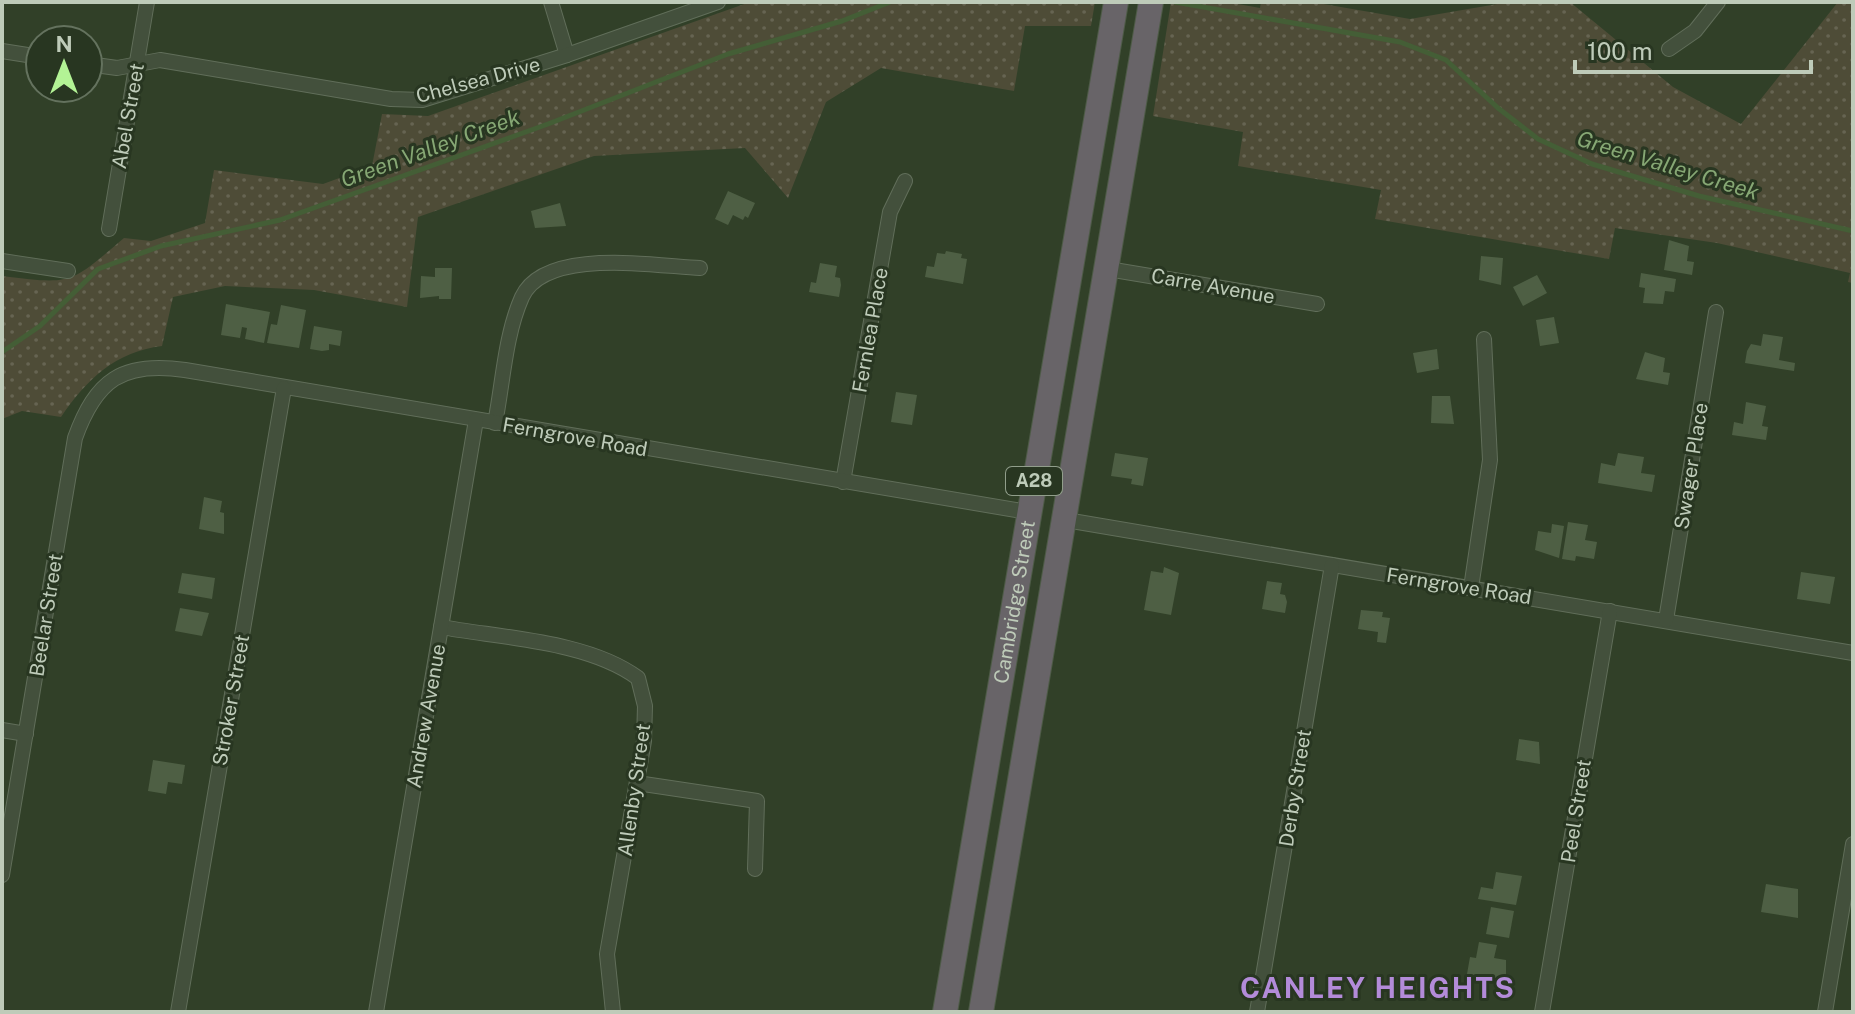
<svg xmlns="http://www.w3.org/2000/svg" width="1855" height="1014" viewBox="0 0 1855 1014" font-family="'Public Sans',sans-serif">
	<defs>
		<pattern id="park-dots" width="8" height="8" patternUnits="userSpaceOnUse" patternTransform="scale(2)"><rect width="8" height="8" fill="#4e4c37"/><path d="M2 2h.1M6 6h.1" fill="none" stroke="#666452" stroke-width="1.8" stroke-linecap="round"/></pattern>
	</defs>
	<rect width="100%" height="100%" fill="#314028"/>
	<g fill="url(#park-dots)">
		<path d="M750,2H1095L1091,26H1025L1014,91L881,68L826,102L788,198L745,148L594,156L418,217L407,307L314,290L225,286L173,297L162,346C115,352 87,379 61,417L22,411L2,419V276C73,285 70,284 124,238L151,241L205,223L214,170L323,184L372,166L382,114L428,116Z"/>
		<path d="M1171,2H1227L1260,8L1261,2H1312L1410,19L1509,2H1570L1673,87L1741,124L1838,2H1853V283L1848,282L1850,273L1717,243L1615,228L1609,259L1375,219L1381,190L1238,166L1243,132L1153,116Z"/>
	</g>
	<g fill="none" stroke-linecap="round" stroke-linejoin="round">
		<g stroke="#445e36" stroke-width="5">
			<path d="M1175,2L1400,42L1446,60L1498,108L1538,139L1592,164L1699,196L1853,231"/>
			<path d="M2,352L40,326L98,269L161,246L280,220L548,124L728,54L842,21L890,2"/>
		</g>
	</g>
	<g fill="#4e5f44">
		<path d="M728,191L755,203L748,218L745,216L743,220L733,215L728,225L715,219Z"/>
		<path d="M560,203L566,226L535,228L531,211Z"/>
		<path d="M1669,240L1689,246L1687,261L1694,262L1692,275L1664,270Z"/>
		<path d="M946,251L962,254L961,258L967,259L963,284L925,277L927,266L934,267L937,253L945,254Z"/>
		<path d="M1481,256L1503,258L1501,285L1479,280Z"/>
		<path d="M820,263L837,266L835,277L840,278L841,285L839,297L809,292L811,282L816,283Z"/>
		<path d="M435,268H452L451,299H439V296L420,298L421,276L435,277Z"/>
		<path d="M1641,273L1676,279L1674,292L1665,291L1663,304L1643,303L1645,288L1639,287Z"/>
		<path d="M1537,275L1547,293L1523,306L1513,287Z"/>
		<path d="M226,304L270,312L264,343L245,339L247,328L242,327L240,338L221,335Z"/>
		<path d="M281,305L306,310L299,348L267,343L271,324L277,325Z"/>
		<path d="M1554,317L1559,343L1540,346L1536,320Z"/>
		<path d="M314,326L342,331L340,346L329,344V350L322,351L310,349Z"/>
		<path d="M1763,334L1783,337L1779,360L1795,363L1794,371L1745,363L1747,351L1751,344L1761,346Z"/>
		<path d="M1437,349L1439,369L1417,373L1413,353Z"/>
		<path d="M1645,352L1665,358L1663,372L1670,373L1668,385L1636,379Z"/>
		<path d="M896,392L917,395L912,425L891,422Z"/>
		<path d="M1432,396H1450L1454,424L1431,423Z"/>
		<path d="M1746,402L1766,406L1762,426L1768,427L1766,440L1732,435L1734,422L1743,424Z"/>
		<path d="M1115,453L1148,458L1143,486L1131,484L1132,479L1111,476Z"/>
		<path d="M1618,453L1644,457L1641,473L1655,475L1652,492L1598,483L1601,463L1615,466Z"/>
		<path d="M204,497L222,501L220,512L224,513V534L199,529Z"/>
		<path d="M1568,522L1588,525L1585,540L1597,542L1594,559L1576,556L1575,561L1562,559Z"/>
		<path d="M1552,524L1564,526L1559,558L1535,550L1538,531L1551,533Z"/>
		<path d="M1164,567L1179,573L1171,615L1144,610L1151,571L1163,573Z"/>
		<path d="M1801,572L1835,577L1830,604L1797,599Z"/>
		<path d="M182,573L215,578L212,599L178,593Z"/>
		<path d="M1267,581L1282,583L1280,594L1285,595L1287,602L1285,613L1262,609Z"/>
		<path d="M180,608L209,613L202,636L175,631Z"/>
		<path d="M1361,610L1383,612L1382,617L1390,618L1386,643L1377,642L1378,632L1358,629Z"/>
		<path d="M1519,739L1539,742L1540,764L1516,760Z"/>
		<path d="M153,760L185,765L182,784L168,782L166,794L148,791Z"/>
		<path d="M1496,872L1522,876L1516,905L1478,899L1481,887L1493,889Z"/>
		<path d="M1766,884L1798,889V918L1761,912Z"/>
		<path d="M1491,907L1514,911L1509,938L1486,934Z"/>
		<path d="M1479,942L1497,945L1494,958L1506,960V980L1467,974L1470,957L1476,958Z"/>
	</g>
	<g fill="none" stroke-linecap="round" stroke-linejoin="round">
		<g stroke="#616e5a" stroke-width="16">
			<g id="minor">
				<path d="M551,2L567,55"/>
				<path d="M1669,49L1695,31L1718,2"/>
				<path d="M2,51L40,57"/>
				<path d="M88,64L117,68L160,60L391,99L422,100L567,55L718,2"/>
				<path d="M109,229L147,2"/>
				<path d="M2,261L68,271"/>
				<path d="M1108,269L1317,304"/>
				<path d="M495,423C503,383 505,335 522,297C545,247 655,266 700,268"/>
				<path d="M843,482L890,212L905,181"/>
				<path d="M1066,520L1853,653"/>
				<path d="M1471,588L1490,460L1484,339"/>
				<path d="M1666,620L1716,312"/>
				<path d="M441,627C502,638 588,641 638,678L645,706L644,741L607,954L613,1012"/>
				<path d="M2,730L26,734"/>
				<path d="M637,783L757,801L755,869"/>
				<path d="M2,875L75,438C96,380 122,361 185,370L1028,512"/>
				<path d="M178,1012L284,388"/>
				<path d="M376,1012L476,420"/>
				<path d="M1257,1012L1332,565"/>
				<path d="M1542,1012L1610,611"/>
				<path d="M1825,1012L1853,844"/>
			</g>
		</g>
		<g stroke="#4e5b47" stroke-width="26">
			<g id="trunk">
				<path id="s1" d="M945,1012L1116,2"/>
				<path d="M981,1012L1151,2"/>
			</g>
		</g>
		<use href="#minor" stroke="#43503c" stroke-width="14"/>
		<use href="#trunk" stroke="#686468" stroke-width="24"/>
	</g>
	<g text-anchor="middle" stroke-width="6" stroke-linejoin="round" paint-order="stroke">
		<rect fill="#283621" stroke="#919e8b" stroke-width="2" x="1006" y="467" width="56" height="28" rx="6"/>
		<g font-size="18" font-weight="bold" fill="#becbb9">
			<text x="1034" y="487">A28</text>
		</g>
		<g font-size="20" fill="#becbb9" stroke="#283621">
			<text transform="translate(478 80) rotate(-15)" y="7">Chelsea Drive</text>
			<text transform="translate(128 116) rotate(-80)" y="7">Abel Street</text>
			<text transform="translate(1213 286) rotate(10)" y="7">Carre Avenue</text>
			<text transform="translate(870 330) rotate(-80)" y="7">Fernlea Place</text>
			<text transform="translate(575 437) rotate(10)" y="7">Ferngrove Road</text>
			<text transform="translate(1691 466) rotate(-81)" y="7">Swager Place</text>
			<text transform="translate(1459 586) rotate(9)" y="7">Ferngrove Road</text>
			<text dy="7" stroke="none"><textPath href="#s1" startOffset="416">Cambridge Street</textPath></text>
			<text transform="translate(46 615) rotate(-81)" y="7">Beelar Street</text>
			<text transform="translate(231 700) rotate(-80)" y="7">Stroker Street</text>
			<text transform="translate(426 716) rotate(-80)" y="7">Andrew Avenue</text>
			<text transform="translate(1295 788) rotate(-81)" y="7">Derby Street</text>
			<text transform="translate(634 790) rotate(-82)" y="7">Allenby Street</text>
			<text transform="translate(1576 811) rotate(-81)" y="7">Peel Street</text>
		</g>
		<g font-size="22" font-style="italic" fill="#86a774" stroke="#283621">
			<text transform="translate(430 148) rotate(-20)" y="8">Green Valley Creek</text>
			<text transform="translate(1668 165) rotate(17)" y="8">Green Valley Creek</text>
		</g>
		<g font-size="28" font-weight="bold" letter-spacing="2" fill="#b38bd9" stroke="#283621">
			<text x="1378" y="998">CANLEY HEIGHTS</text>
		</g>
	</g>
	<rect width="1855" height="1014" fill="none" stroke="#becbb9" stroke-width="8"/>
	<g transform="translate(64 64)"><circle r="38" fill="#283621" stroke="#64725e" stroke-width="2"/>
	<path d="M0-6L14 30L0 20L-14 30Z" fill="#b3f395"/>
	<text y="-12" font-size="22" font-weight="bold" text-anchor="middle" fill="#becbb9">N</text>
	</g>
	<path d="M1575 60v12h236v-12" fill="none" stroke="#becbb9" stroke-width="4"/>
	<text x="1587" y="60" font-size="24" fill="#becbb9" stroke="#283621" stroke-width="6" paint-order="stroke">100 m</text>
</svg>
